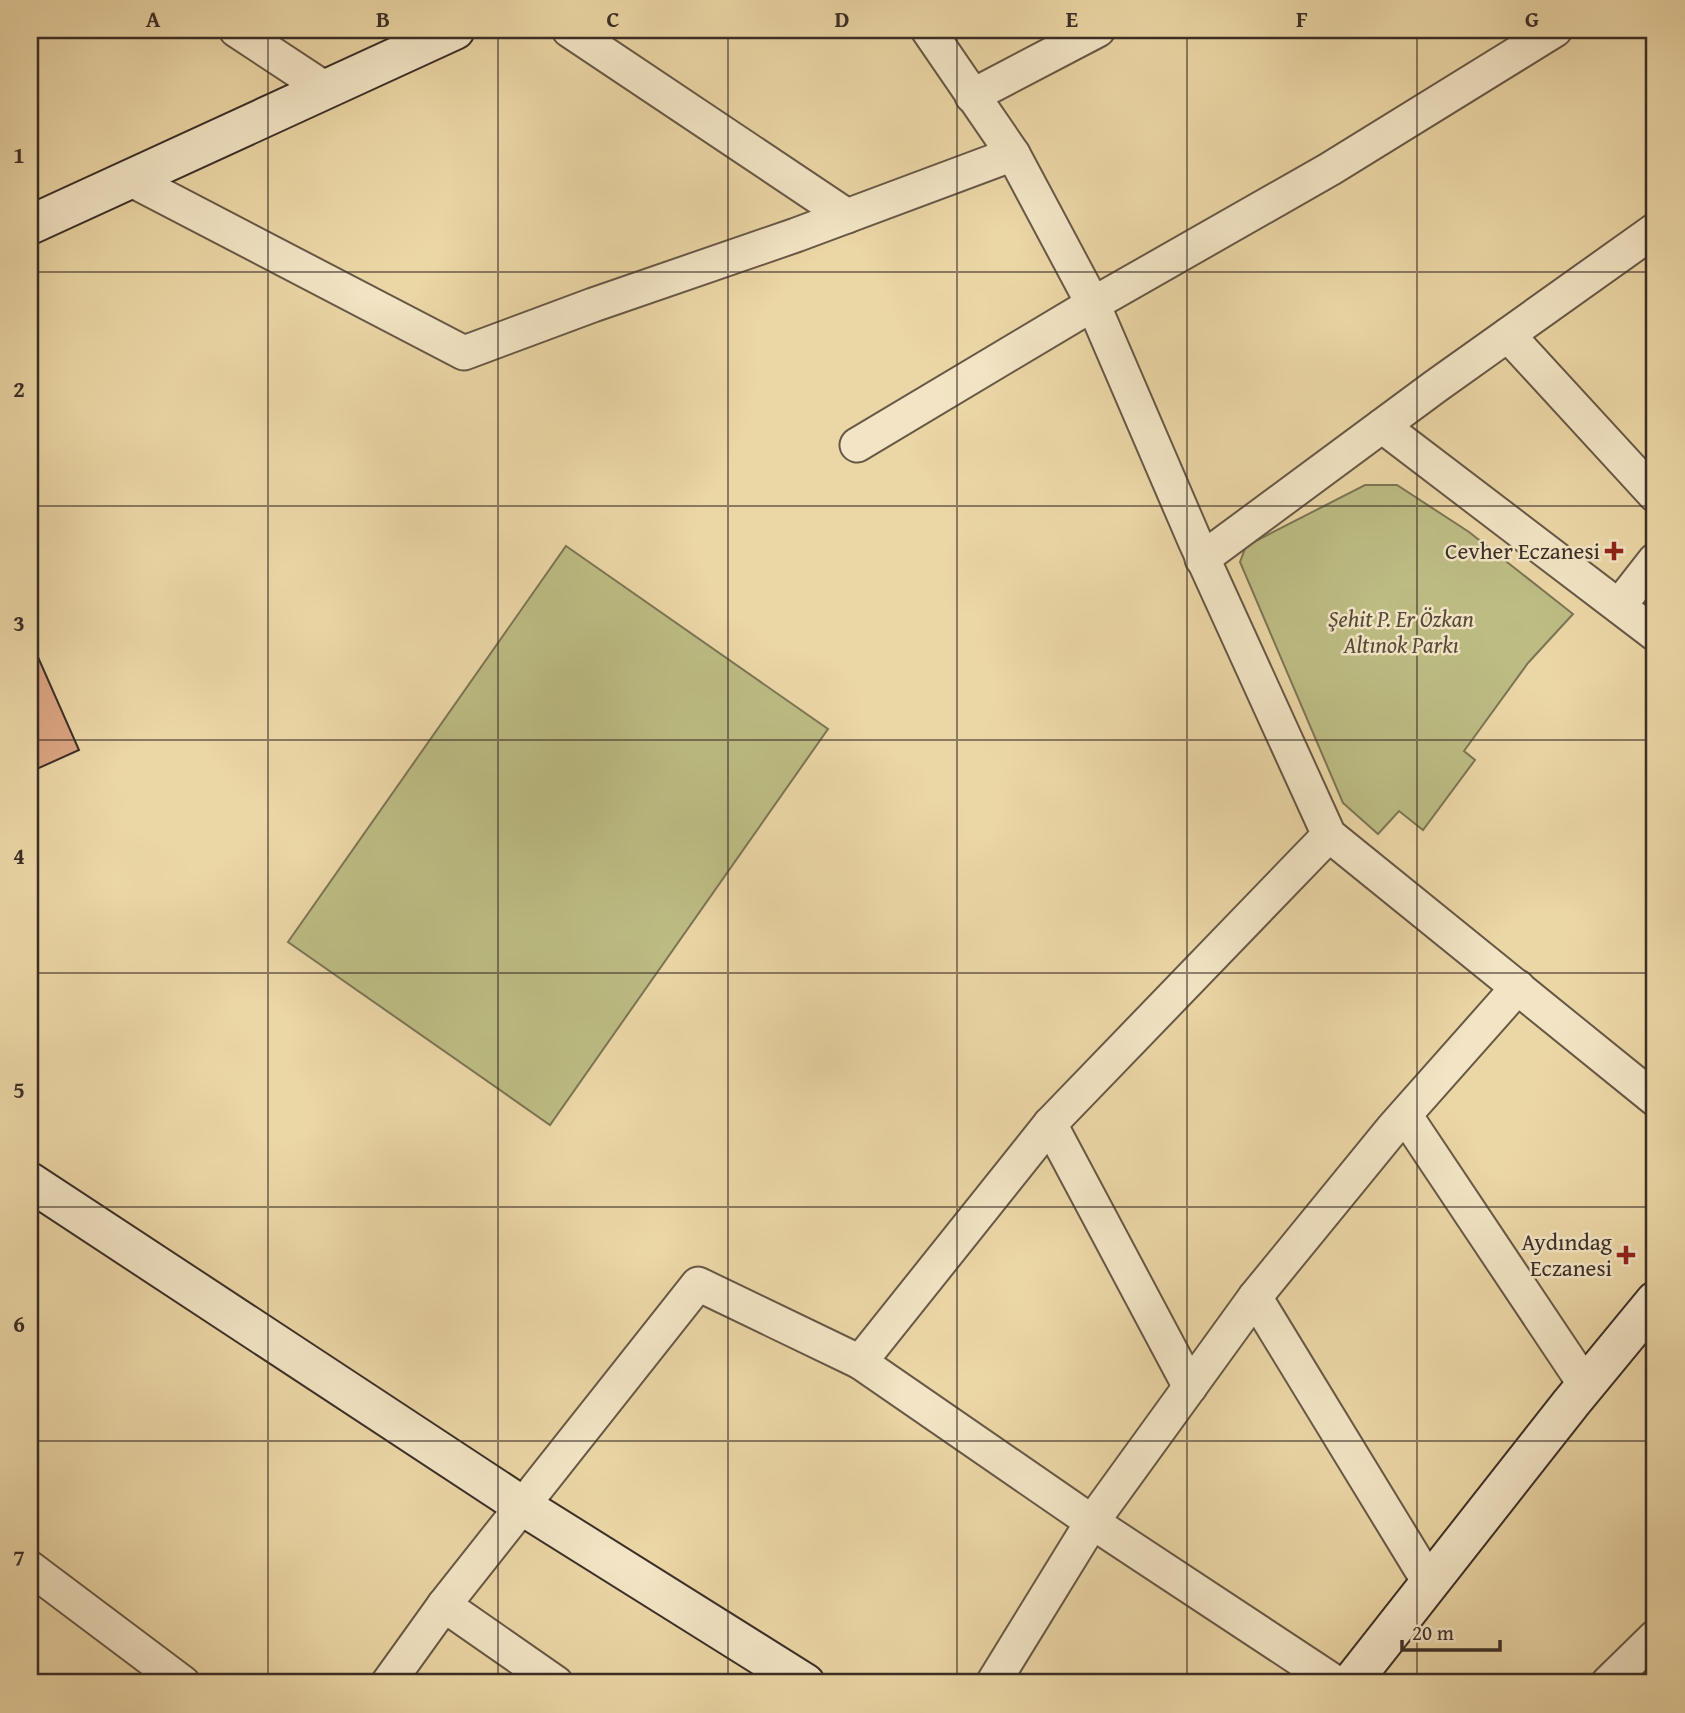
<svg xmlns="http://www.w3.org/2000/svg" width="1685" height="1713" viewBox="0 0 1685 1713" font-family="'Gentium Book Plus',serif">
	<rect width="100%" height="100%" fill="#ebd6a5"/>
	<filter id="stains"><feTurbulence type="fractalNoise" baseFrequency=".00286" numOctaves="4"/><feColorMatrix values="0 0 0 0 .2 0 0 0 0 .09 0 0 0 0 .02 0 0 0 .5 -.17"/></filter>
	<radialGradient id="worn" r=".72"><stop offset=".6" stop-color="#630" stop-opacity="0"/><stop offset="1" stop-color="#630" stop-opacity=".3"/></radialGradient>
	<g fill="#bcbc83" stroke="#7c7555" stroke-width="2">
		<path d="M1365,485H1397L1469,532L1573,614L1528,663L1464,751L1475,760L1423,830L1399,811L1378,834L1343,803L1240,562L1246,546Z"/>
		<path d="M566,546L828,729L550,1125L288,942Z"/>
	</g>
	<path fill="#dba481" stroke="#3b2e27" stroke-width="2" d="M30,639L79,750L30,772Z"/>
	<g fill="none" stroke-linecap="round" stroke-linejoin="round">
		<g stroke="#675846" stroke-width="37">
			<g id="street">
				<path d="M236,30L327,90"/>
				<path d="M569,30L847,216"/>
				<path d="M928,30L1013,154L1093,304L1195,541L1329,835L1655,1099"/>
				<path d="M972,96L1098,30"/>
				<path d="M130,179L464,353L593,305L796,235L1013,154"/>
				<path d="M1508,335L1655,495"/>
				<path d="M1382,426L1655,634"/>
				<path d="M857,445L1093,304L1330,169L1555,30"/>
				<path d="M1202,559L1436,386L1655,230"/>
				<path d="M1619,606L1655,560"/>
				<path d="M1405,1115L1586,1386"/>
				<path d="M1050,1124L1190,1387"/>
				<path d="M1255,1297L1429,1582"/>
				<path d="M860,1362L1050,1124L1329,835"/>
				<path d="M30,1568L183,1683"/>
				<path d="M444,1605L556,1683"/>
				<path d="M388,1683L444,1605L698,1284L860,1362L1092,1522L1336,1683"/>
				<path d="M993,1683L1092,1522L1255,1297L1393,1128L1518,987"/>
				<path d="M1608,1683L1655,1637"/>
			</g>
		</g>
		<g stroke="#3b2e27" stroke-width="42">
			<g id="secondary">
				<path d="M30,225L455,30"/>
				<path d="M30,1182L521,1505L805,1683"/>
				<path d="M1351,1683L1571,1403L1655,1301"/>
			</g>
		</g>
		<use href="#street" stroke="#f2e4c4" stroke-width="33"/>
		<use href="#secondary" stroke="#f2e4c4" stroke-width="38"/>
	</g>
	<path fill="none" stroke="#3b2e27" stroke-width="2" stroke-opacity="0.55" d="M268,30V1683M498,30V1683M728,30V1683M957,30V1683M1187,30V1683M1417,30V1683M30,272H1655M30,506H1655M30,740H1655M30,973H1655M30,1207H1655M30,1441H1655"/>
	<g fill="#8f2418" stroke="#f2e4c4" stroke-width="2.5">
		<path d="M1610.5 540.5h7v7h7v7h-7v7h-7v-7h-7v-7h7z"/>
		<path d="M1622.5 1244.5h7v7h7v7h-7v7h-7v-7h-7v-7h7z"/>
	</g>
	<g text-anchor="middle" stroke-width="5" stroke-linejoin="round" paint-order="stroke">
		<g font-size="23" fill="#3b2e27" stroke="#f2e4c4" text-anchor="end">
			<text x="1600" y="559">Cevher Eczanesi</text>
			<text x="1612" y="1250">Aydındag<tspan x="1612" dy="26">Eczanesi</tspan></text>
		</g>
		<g font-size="23" font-style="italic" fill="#554a39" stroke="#f2e4c4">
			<text x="1401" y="627">Şehit P. Er Özkan<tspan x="1401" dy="26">Altınok Parkı</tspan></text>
		</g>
	</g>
	<rect width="1685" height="1713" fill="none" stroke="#ebd6a5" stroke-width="77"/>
	<path d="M1402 1640v10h98v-10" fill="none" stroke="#3b2e27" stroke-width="3.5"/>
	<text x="1412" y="1640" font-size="21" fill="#3b2e27" stroke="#f2e4c4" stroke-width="5" paint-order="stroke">20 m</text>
	<rect x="38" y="38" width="1608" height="1636" fill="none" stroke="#3b2e27" stroke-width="2.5"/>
	<g font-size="23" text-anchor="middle" font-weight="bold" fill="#3b2e27">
		<text x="153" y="27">A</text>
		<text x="383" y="27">B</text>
		<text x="613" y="27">C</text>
		<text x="842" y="27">D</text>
		<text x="1072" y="27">E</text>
		<text x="1302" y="27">F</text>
		<text x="1532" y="27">G</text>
		<text x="19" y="163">1</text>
		<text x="19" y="397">2</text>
		<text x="19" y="631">3</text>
		<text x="19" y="864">4</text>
		<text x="19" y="1098">5</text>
		<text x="19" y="1332">6</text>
		<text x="19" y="1566">7</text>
	</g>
	<rect width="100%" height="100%" filter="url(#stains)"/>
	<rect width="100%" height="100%" fill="url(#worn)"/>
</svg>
